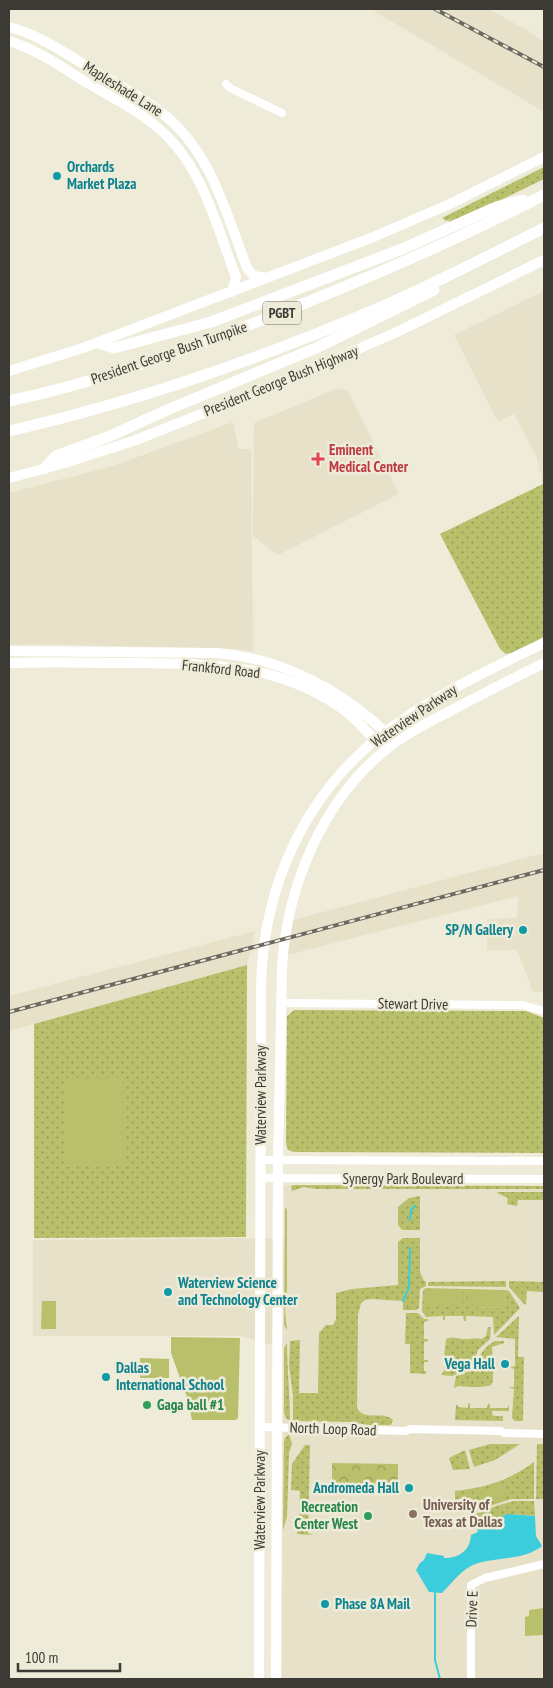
<svg xmlns="http://www.w3.org/2000/svg" width="553" height="1688" viewBox="0 0 553 1688" font-family="'PT Sans Narrow',sans-serif">
	<defs>
		<pattern id="grass-dots" width="8" height="8" patternUnits="userSpaceOnUse" patternTransform="scale(1.25)"><rect width="8" height="8" fill="#b9c06b"/><path d="M2 2h.1M6 6h.1" fill="none" stroke="#989d59" stroke-width="1.8" stroke-linecap="round"/></pattern>
		<pattern id="park-crowns" width="20" height="18" patternUnits="userSpaceOnUse" patternTransform="scale(1.25)"><rect width="20" height="18" fill="#b9c06b"/><path d="M2 6a3 3 0 1 1 6 0M12 15a3 3 0 1 1 6 0" fill="none" stroke="#989d59"/></pattern>
	</defs>
	<rect width="100%" height="100%" fill="#eeebd9"/>
	<g fill="#e6e1c8">
		<path d="M371,9H489L528,31L544,42V112Z"/>
		<path d="M544,291V529L542,525L543,484L537,458L514,414L498,422L454,335Z"/>
		<path d="M338,388L348,391L399,494L278,555L253,536L254,423Z"/>
		<path d="M233,422L239,449H251L253,652L237,649L37,644L9,645V493L113,466Z"/>
		<path d="M544,853V992H533L517,950H487V919L517,918L518,896L287,955L293,920Z"/>
		<path d="M255,931L247,965L9,1031V996Z"/>
		<path d="M284,1185L544,1186V1679H282L283,1348L240,1336H33V1240L284,1238Z"/>
	</g>
	<g fill="url(#grass-dots)">
		<path d="M544,167V179L451,224L448,221L453,218L446,221L442,218Z"/>
		<path d="M543,484L544,637L511,653L506,654L500,649L440,534Z"/>
		<path d="M247,965L246,1237L34,1238V1024Z"/>
		<path d="M294,1010L526,1011L544,1018V1153L294,1152L288,1150L286,1143L287,1016Z"/>
		<path d="M294,1185L544,1186V1189H316L304,1187L292,1191L291,1186Z"/>
		<path d="M498,1192H544V1200H518L517,1206L507,1204L508,1198L497,1193Z"/>
		<path d="M420,1196V1230H402L398,1225V1207L409,1198Z"/>
		<path d="M285,1208L287,1209V1298L285,1310L287,1330L284,1325Z"/>
		<path d="M403,1238H420V1272L424,1281H426V1286L420,1289L419,1308L416,1310H403V1301L371,1299L365,1300L361,1303L358,1315L357,1408C365,1422 382,1410 393,1420L391,1425H369L350,1422L293,1421V1395L289,1366L290,1341L300,1340L299,1393H318L319,1333L326,1325H333L336,1319V1293L352,1289L398,1285V1242Z"/>
		<path d="M506,1281V1287L428,1286V1282Z"/>
		<path d="M509,1281L544,1282V1292L527,1291L526,1305L524,1304L509,1287Z"/>
		<path d="M426,1288V1306L463,1307V1289H468V1307L505,1308L506,1290L509,1291L520,1308L494,1335L493,1317L466,1316V1321H464L463,1316H445V1320H443V1316L426,1317L422,1311L423,1290Z"/>
		<path d="M406,1313H418L424,1319H428V1321L424,1322V1339H428V1341L424,1342V1360H428V1362H424V1371H426V1374L410,1373V1344H405Z"/>
		<path d="M519,1316L518,1357H524L523,1421H515L512,1418L514,1389L510,1388V1387H514V1369L511,1368V1367L515,1366V1339L496,1337Z"/>
		<path d="M488,1327H491L490,1339L478,1350L474,1361L468,1369L452,1376L441,1375L445,1370L444,1365L445,1362L444,1357L446,1339C453,1336 458,1339 466,1339C473,1339 474,1338 482,1339L486,1336Z"/>
		<path d="M495,1341H504V1343L492,1347L493,1381L491,1385C485,1388 465,1387 458,1386L454,1388L456,1376C481,1370 475,1351 495,1341Z"/>
		<path d="M287,1343C287,1369 290,1394 290,1421L286,1418L284,1413V1348Z"/>
		<path d="M468,1403L470,1404V1408H487L488,1404H490V1408H508L509,1404V1411H492V1414L494,1416H503V1421L455,1420L456,1405H458V1407L468,1408Z"/>
		<path d="M289,1434L292,1444L289,1453L287,1516L283,1531L284,1442L285,1438Z"/>
		<path d="M490,1444H520L495,1460L474,1467L469,1450Z"/>
		<path d="M537,1444H544V1499H536Z"/>
		<path d="M305,1445H310L308,1533L313,1535L297,1534V1530L292,1521H299L300,1491L291,1490L292,1464Z"/>
		<path d="M465,1450L470,1469L453,1470L449,1458Z"/>
		<path d="M534,1462V1499H511L475,1511L466,1509L468,1504L460,1498L456,1502L455,1501V1491C487,1487 508,1481 534,1462Z"/>
		<path d="M514,1501H534L535,1516C525,1515 513,1513 503,1516C491,1519 493,1527 478,1526L473,1515L496,1506Z"/>
	</g>
	<path fill="url(#park-crowns)" d="M332,1463L398,1464V1491L332,1490Z"/>
	<g fill="#b9c06b">
		<path d="M123,1077L124,1166L65,1167L64,1078Z"/>
		<path d="M426,1288L463,1289V1307H426Z"/>
		<path d="M468,1289L506,1290L505,1308L468,1307Z"/>
		<path d="M42,1301H56V1329H41Z"/>
		<path d="M171,1337L240,1338L238,1418L236,1420H192L188,1400L171,1353Z"/>
		<path d="M140,1358L169,1359V1378H140Z"/>
		<path d="M504,1484L508,1495L484,1502L481,1491Z"/>
		<path d="M544,1608V1635L525,1636V1617L529,1616V1610Z"/>
	</g>
	<path fill="#3ccddc" d="M508,1514L535,1516L536,1536L542,1546C525,1560 498,1557 478,1563C462,1568 453,1582 442,1593L429,1592L416,1570L420,1563L424,1560L427,1553L444,1556V1558C459,1558 470,1551 471,1535L478,1532L477,1527H487L498,1518Z"/>
	<g fill="none" stroke-linecap="round" stroke-linejoin="round">
		<g stroke="#3ccddc" stroke-width="2">
			<path d="M410,1220L411,1210L415,1206"/>
			<path d="M403,1301L409,1287L410,1248"/>
			<path d="M435,1592V1660L440,1679"/>
		</g>
		<g stroke="#fff" stroke-width="8">
			<path d="M226,84L230,88L282,113"/>
			<path d="M281,1003L522,1005L544,1011"/>
			<path d="M261,1160L544,1161"/>
			<path d="M261,1178L544,1179"/>
			<path d="M260,1427L406,1431L410,1429L501,1431L504,1433L544,1434"/>
			<path d="M471,1679V1585L485,1578L544,1564"/>
		</g>
		<g stroke="#fff" stroke-width="10">
			<path d="M9,27C38,34 65,53 90,68C114,83 140,95 162,113C211,151 226,213 247,268L254,276L267,278"/>
			<path d="M9,41C38,50 63,68 89,84C112,97 137,110 157,127C202,164 216,224 236,277L232,292"/>
			<path d="M9,371L83,348L371,238L450,204L544,157"/>
			<path d="M9,478L65,463L136,440L285,381L397,332L544,260"/>
			<path d="M9,651L218,653C272,658 322,680 363,713C372,720 383,728 387,738"/>
			<path d="M9,663C52,662 95,663 138,663C215,664 284,664 348,713C358,721 366,731 375,740L380,742"/>
			<path d="M259,1679L261,986C263,885 306,791 388,730C436,694 491,669 544,643"/>
			<path d="M276,1679L278,1160L282,967C287,886 323,799 388,748C402,736 420,727 437,718C472,699 508,681 544,663"/>
		</g>
		<g stroke="#fff" stroke-width="11">
			<path d="M98,343L114,348L211,322L402,249L496,207L523,200"/>
			<path d="M9,401C94,383 176,354 257,322C355,284 451,243 544,195"/>
			<path d="M9,431C137,402 260,359 381,307C436,283 490,255 544,228"/>
			<path d="M44,469L56,456L110,436L167,410L316,348L434,290"/>
		</g>
		<g stroke="#6b6960" stroke-width="4">
			<g id="rail">
				<path d="M435,9L544,67"/>
				<path d="M9,1012L544,870"/>
			</g>
		</g>
		<use href="#rail" stroke="#eeebd9" stroke-width="2" stroke-dasharray="5.5" stroke-linecap="butt"/>
	</g>
	<g fill="#0f9aa8" stroke="#eeebd9" stroke-width="2">
		<circle cx="57" cy="176" r="5"/>
		<circle cx="523" cy="930" r="5"/>
		<circle cx="168" cy="1292" r="5"/>
		<circle cx="505" cy="1364" r="5"/>
		<circle cx="106" cy="1377" r="5"/>
		<circle cx="409" cy="1488" r="5"/>
		<circle cx="325" cy="1604" r="5"/>
	</g>
	<path fill="#e0444e" stroke="#eeebd9" stroke-width="2" d="M315.5 451.5h5v5h5v5h-5v5h-5v-5h-5v-5h5z"/>
	<g fill="#2e9e5b" stroke="#eeebd9" stroke-width="2">
		<circle cx="147" cy="1405" r="5"/>
		<circle cx="368" cy="1516" r="5"/>
	</g>
	<circle fill="#8d6e63" stroke="#eeebd9" stroke-width="2" cx="413" cy="1514" r="5"/>
	<g text-anchor="middle" stroke-width="5" stroke-linejoin="round" paint-order="stroke">
		<rect fill="#eeebd9" stroke="#716f66" stroke-width="1" x="263" y="301.5" width="38" height="23" rx="4"/>
		<g font-size="14" font-weight="bold" fill="#3c3a34">
			<text x="282" y="318">PGBT</text>
		</g>
		<g font-size="15" fill="#3c3a34" stroke="#eeebd9">
			<text transform="translate(123 89) rotate(32)" y="5">Mapleshade Lane</text>
			<text transform="translate(169 353) rotate(-19)" y="5">President George Bush Turnpike</text>
			<text transform="translate(281 381) rotate(-22)" y="5">President George Bush Highway</text>
			<text transform="translate(221 669) rotate(6)" y="5">Frankford Road</text>
			<text transform="translate(414 716) rotate(-34)" y="5">Waterview Parkway</text>
			<text transform="translate(413 1004) rotate(1)" y="5">Stewart Drive</text>
			<text transform="translate(261 1095) rotate(-90)" y="5">Waterview Parkway</text>
			<text x="403" y="1184">Synergy Park Boulevard</text>
			<text transform="translate(333 1429) rotate(2)" y="5">North Loop Road</text>
			<text transform="translate(260 1500) rotate(-90)" y="5">Waterview Parkway</text>
			<text transform="translate(472 1609) rotate(-88)" y="5">Drive E</text>
		</g>
		<g font-size="15" font-weight="bold" fill="#0d838f" stroke="#eeebd9" text-anchor="start">
			<text x="67" y="172">Orchards<tspan x="67" dy="17">Market Plaza</tspan></text>
			<text x="513" y="935" text-anchor="end">SP/N Gallery</text>
			<text x="178" y="1288">Waterview Science<tspan x="178" dy="17">and Technology Center</tspan></text>
			<text x="495" y="1369" text-anchor="end">Vega Hall</text>
			<text x="116" y="1373">Dallas<tspan x="116" dy="17">International School</tspan></text>
			<text x="399" y="1493" text-anchor="end">Andromeda Hall</text>
			<text x="335" y="1609">Phase 8A Mail</text>
		</g>
		<g font-size="15" font-weight="bold" fill="#be3a42" stroke="#eeebd9" text-anchor="start">
			<text x="329" y="455">Eminent<tspan x="329" dy="17">Medical Center</tspan></text>
		</g>
		<g font-size="15" font-weight="bold" fill="#27864d" stroke="#eeebd9" text-anchor="start">
			<text x="157" y="1410">Gaga ball #1</text>
			<text x="358" y="1512" text-anchor="end">Recreation<tspan x="358" dy="17">Center West</tspan></text>
		</g>
		<g font-size="15" font-weight="bold" fill="#785e54" stroke="#eeebd9" text-anchor="start">
			<text x="423" y="1510">University of<tspan x="423" dy="17">Texas at Dallas</tspan></text>
		</g>
	</g>
	<rect width="553" height="1688" fill="none" stroke="#3c3a34" stroke-width="20"/>
	<path d="M18 1663v8h102v-8" fill="none" stroke="#3c3a34" stroke-width="2.5"/>
	<text x="25" y="1663" font-size="15" fill="#3c3a34" stroke="#eeebd9" stroke-width="4" paint-order="stroke">100 m</text>
</svg>
